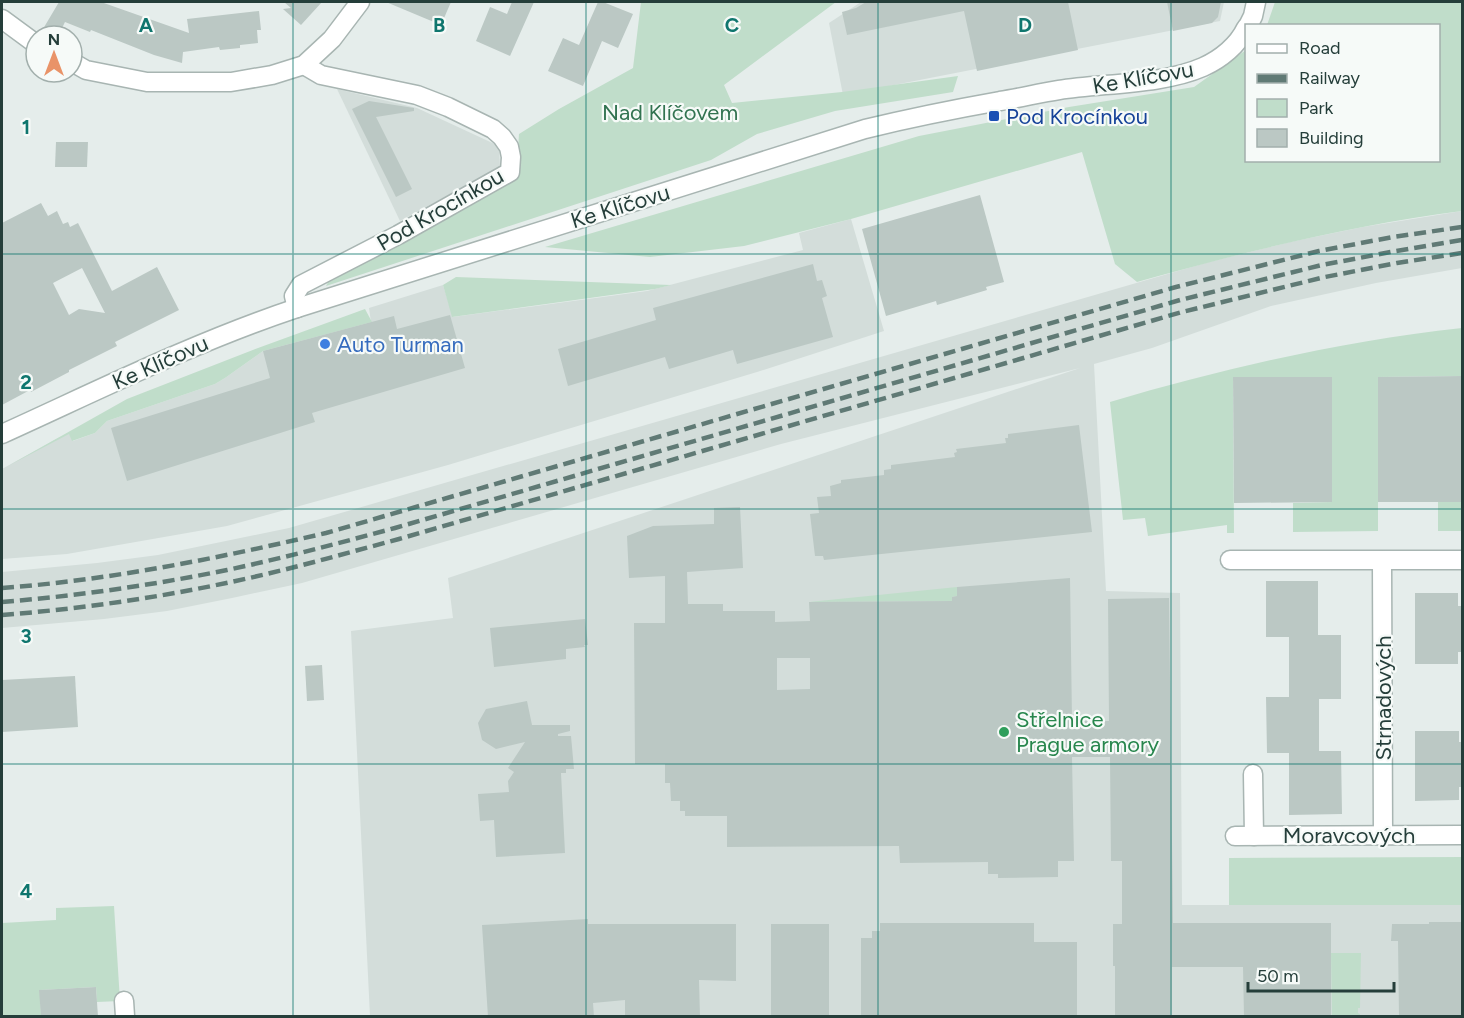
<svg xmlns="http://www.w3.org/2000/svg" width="1464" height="1018" viewBox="0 0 1464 1018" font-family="Figtree,sans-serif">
	<rect width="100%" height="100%" fill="#e5edeb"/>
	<g fill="#d3ddda">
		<path d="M861,2H1224L1220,21L843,95L829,23Z"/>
		<path d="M337,89L417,108L499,146L500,167L400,221Z"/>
		<path d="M1462,211V268L1376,283L1271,306L1152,348L1094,364L1106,591L1180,593L1182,905H1462V1016H370L351,631L453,618L448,578L1080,368L781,444L302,583L232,598L167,611L104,619L2,628V572L97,563L158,555L289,528L1209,262L1290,242L1363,227Z"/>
		<path d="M851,219L884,331L757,372L448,465L227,526L67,554L2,559V469L56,439L69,433L73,441L95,433L107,421L215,384L225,378L263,351L371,322L369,308L443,285L453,317L647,291L803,250L799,233Z"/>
	</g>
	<g fill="#c0ddca">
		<path d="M641,2H836L724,85L732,103L842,92L958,76L953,92L835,111L757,134L711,160L326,286L332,275L516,179L519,134L559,109L633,68Z"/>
		<path d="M1275,2H1462V211C1352,225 1244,252 1137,282L1115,264L1082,152L851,219L744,246L650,257L545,247L919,136L1069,107L1194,87L1246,50V160H1438V26L1267,25Z"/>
		<path d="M456,277L671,285L655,289L452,317L443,285Z"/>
		<path d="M365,309L372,322L263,351L225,378L215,384L107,421L95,433L72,441L69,434L8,466L127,399L258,348Z"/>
		<path d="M1462,328V376L1378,377V531L1293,532V503L1332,502L1331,377H1233L1234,533H1227V525L1148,536L1145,518L1123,520L1110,402C1225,368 1343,341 1462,328Z"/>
		<rect x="1438" y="502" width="24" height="29"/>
		<path d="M957,587V596L952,597V601L809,602Z"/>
		<path d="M1462,857V905H1229V858Z"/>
		<path d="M114,906L120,1001L97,1002L96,987L40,990L41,1016H2V923L56,920V908Z"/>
		<path d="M1331,953H1361L1360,1008H1358V1013L1360,1014V1016H1332Z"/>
	</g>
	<g fill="#bbc8c4" fill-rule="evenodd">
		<path d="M59,2H101L189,33L187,19L259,11L261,30H257L258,43L240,45V48L220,50L219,47L183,52L182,63L154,55L91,30L90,32L65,22L58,36H55L43,29Z"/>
		<path d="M284,2H322L301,25L283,9L291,8Z"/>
		<path d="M386,2H451L441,25Z"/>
		<path d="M512,2H534L510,56L476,41L490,7L507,14Z"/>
		<path d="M598,2H603L633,14L618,48L602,41L583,86L548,71L563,38L579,45Z"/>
		<path d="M866,2H1068L1078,50L977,71L964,11L847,35L842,12L856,8Z"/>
		<path d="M1167,2H1221L1218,17L1212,23L1173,31Z"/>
		<path d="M369,101L414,108V111L376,117L412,189L396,197L352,109Z"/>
		<path d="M56,142H88L87,167H55Z"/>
		<path d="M980,195L1004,282L986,287L987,290L937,305L936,301L886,316L862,229Z"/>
		<path d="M41,203L48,216L57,211L63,224L68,222L70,227L78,223L112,291L157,267L179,310L115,342L117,346L69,370V372L31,392L30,390L2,405V223ZM82,268L105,313L79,309L69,315L53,283Z"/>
		<path d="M813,264L817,281L822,280L827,296L822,298L833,337L737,364L733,350L669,369L665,357L568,386L558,349L656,320L653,308Z"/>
		<path d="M450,315L465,368L312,413L315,422L127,481L111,428L270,378L263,351L394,316L397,329Z"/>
		<path d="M1462,376V502H1378V377Z"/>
		<path d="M1233,377H1332V502L1234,503Z"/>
		<path d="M1079,425L1092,532L824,560L823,556H815L810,514L819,513L817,497L831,496L830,486L841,483V480L884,475V470L891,469V465L955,457L954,453L957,452L956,449L1006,443L1005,438H1008V434Z"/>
		<path d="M740,507L743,568L687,572L688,604H723V611H775V622L810,621L809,602L952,601V597L957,596V587L1070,578L1072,721H1109L1108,599L1169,598L1173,923H1331V1017H1244L1243,967H1172V1017H1115V966H1113V924H1122V861H1111L1110,757H1072L1074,861H1058V877L998,878V874H988V862L900,863L899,846L727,847V816H685V811H680V801H671L670,783H665V764H635L634,623H665V576L629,578L627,536L653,526L714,524V508ZM777,658H810V689L777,690Z"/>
		<path d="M1266,581H1318V635H1341V699H1319V751H1341L1342,814L1289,815V753H1267L1266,697H1289V637H1266Z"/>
		<path d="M1415,593H1458V606H1462V652H1458V664H1415Z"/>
		<path d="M585,619L588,645H584L585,647L566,649V659L494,667L490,628Z"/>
		<path d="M322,665L324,700L307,701L305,666Z"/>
		<path d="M75,676L78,727L2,732V680Z"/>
		<path d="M527,701L532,725H570V731L558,734V736H571L574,769H566V773H561L565,853L496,857L494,820L480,821L478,794L509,792L508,781L514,772L508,768L525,742L496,749L482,740L478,723L486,709Z"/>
		<path d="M1415,731H1459V742H1462V787H1459V800L1415,801Z"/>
		<path d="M588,919V924H736V981L699,980L700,1017H625V1000L593,1003L594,1017H488L482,925Z"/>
		<path d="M1429,922H1462V1017H1399L1398,941H1391L1392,924H1429Z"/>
		<path d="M880,923H1034V942H1077V1017H861V938H872V931H880Z"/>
		<rect x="771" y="924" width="58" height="93"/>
		<path d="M96,987L98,1017H41L39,990Z"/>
	</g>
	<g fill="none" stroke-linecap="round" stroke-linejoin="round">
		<g stroke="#a8b5b2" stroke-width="21">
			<g id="minor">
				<path d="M2,19L36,44"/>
				<path d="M72,62L86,70L147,82H231L272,75L304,65L332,39L360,2"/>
				<path d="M297,308L294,296L301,285L398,235L510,172L511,157L509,147L502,137L493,129L448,107L417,95L321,75L304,65"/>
				<path d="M1230,560H1462"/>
				<path d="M1382,561L1383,835"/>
				<path d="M1253,774L1254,836"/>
				<path d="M1235,836L1462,835"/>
				<path d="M124,1001L125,1016"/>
			</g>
		</g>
		<g stroke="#a8b5b2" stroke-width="21">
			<g id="tertiary">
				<path d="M1248,26L1253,16L1256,2"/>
				<path d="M2,434C99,390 195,342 297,308L865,129C910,118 955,109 1000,101C1020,98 1039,93 1059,90C1103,83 1162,85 1203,67C1221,59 1238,45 1246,28"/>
			</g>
		</g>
		<use href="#minor" stroke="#fff" stroke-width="18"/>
		<use href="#tertiary" stroke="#fff" stroke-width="18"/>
		<g stroke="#607a75" stroke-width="4.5" stroke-dasharray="12 6" stroke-linecap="butt">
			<path d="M2,588C111,580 219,558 326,533L1176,287L1319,251L1393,237L1462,227"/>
			<path d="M2,602C77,596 153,585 227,570C284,558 339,543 395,528L1180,300L1322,265L1396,251L1462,240"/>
			<path d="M2,615C79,609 156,598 231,582C288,570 343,554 399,539L1182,312L1325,277L1397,263L1462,253"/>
		</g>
	</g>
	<path fill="none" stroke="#0f766e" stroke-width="1.5" stroke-opacity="0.55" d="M293,2V1016M586,2V1016M878,2V1016M1171,2V1016M2,254H1462M2,509H1462M2,764H1462"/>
	<rect fill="#1a4fb4" stroke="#f6faf8" stroke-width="2" x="988" y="110" width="12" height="12" rx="3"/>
	<circle fill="#3f7fe0" stroke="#f6faf8" stroke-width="2" cx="325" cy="344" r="6"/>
	<circle fill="#2e9e5b" stroke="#f6faf8" stroke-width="2" cx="1004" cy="732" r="6"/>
	<g text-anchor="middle" stroke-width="4.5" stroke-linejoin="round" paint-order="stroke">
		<g font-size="22" fill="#253e3a" stroke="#f6faf8">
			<text transform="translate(1143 77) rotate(-10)" y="8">Ke Klíčovu</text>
			<text transform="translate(620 206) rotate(-17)" y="8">Ke Klíčovu</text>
			<text transform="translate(440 209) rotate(-30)" y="8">Pod Krocínkou</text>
			<text transform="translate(160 362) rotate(-24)" y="8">Ke Klíčovu</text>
			<text transform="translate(1383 698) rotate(-90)" y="8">Strnadových</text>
			<text x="1349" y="843">Moravcových</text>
		</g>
		<g font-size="22" fill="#327351" stroke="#f6faf8">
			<text x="670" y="120">Nad Klíčovem</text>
		</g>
		<g font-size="22" fill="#164399" stroke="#f6faf8" text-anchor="start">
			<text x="1006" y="124">Pod Krocínkou</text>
		</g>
		<g font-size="22" fill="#366cbe" stroke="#f6faf8" text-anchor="start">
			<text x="337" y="352">Auto Turman</text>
		</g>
		<g font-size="22" fill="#27864d" stroke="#f6faf8" text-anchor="start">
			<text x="1016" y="727">Střelnice<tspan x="1016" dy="25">Prague armory</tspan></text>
		</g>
	</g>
	<g font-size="20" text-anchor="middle" font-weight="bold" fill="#0f766e" stroke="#f6faf8" stroke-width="4.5" stroke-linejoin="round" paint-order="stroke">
		<text x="146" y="32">A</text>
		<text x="439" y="32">B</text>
		<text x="732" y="32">C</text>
		<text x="1025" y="32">D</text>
		<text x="26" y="134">1</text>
		<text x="26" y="389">2</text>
		<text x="26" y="643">3</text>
		<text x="26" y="898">4</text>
	</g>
	<rect width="1464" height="1018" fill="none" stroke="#253e3a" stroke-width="6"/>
	<rect x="1245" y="24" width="195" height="138" fill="#f6faf8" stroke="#a2afac" stroke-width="1.5"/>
	<rect x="1257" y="44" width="30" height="9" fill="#ffffff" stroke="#a2afac" stroke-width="1.5"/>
	<text x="1299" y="54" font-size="18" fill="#253e3a">Road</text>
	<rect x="1257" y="74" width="30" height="9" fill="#607a75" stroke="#a2afac" stroke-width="1.5"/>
	<text x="1299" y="84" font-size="18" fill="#253e3a">Railway</text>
	<rect x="1257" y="99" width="30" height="18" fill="#c0ddca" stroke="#a2afac" stroke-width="1.5"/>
	<text x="1299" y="114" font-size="18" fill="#253e3a">Park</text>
	<rect x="1257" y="129" width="30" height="18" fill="#bbc8c4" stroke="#a2afac" stroke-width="1.5"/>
	<text x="1299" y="144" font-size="18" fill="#253e3a">Building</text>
	<g transform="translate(54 54)"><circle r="28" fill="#f6faf8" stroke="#a2afac" stroke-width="1.5"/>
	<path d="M0-4.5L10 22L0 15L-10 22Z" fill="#e99368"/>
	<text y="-9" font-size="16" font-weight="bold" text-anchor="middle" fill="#253e3a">N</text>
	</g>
	<path d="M1248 982v9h146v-9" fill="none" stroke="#253e3a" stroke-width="3"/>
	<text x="1257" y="982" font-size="18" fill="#253e3a" stroke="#f6faf8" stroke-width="4.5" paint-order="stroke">50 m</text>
</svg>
